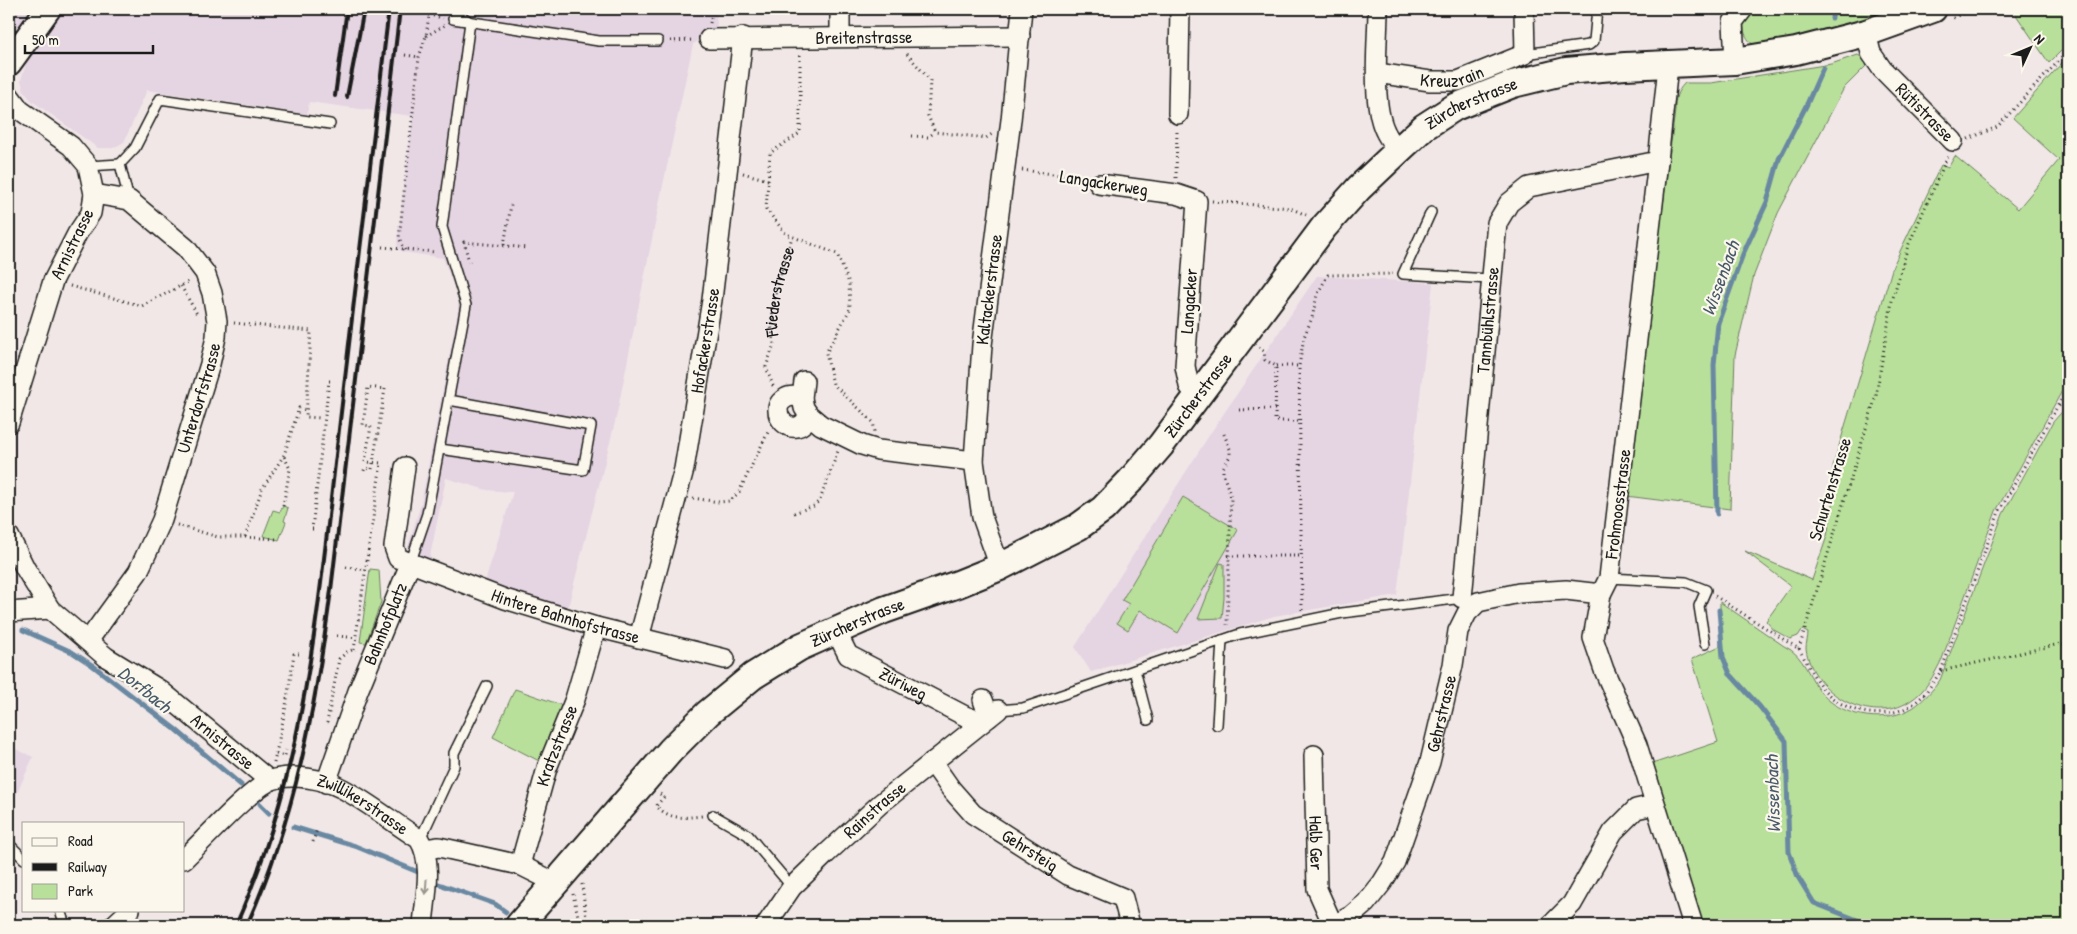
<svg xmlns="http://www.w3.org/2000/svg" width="2077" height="934" viewBox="0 0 2077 934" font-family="'Patrick Hand',sans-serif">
	<rect width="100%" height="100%" fill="#f1e7e7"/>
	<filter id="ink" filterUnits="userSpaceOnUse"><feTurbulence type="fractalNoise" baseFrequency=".02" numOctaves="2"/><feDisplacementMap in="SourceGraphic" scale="10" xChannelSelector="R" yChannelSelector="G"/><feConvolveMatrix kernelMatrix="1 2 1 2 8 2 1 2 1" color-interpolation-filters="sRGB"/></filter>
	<g filter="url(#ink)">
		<g fill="#e5d4e1">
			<path d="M9,9H716L717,31L693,44L661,194L616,418L567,611L484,585L513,492L487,490L446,478L429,561L406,553L421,504L458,311V297L443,258L403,252L398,248L397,242L413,116L309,102L307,114L147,90L124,142L113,148H98L31,100L24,91L21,80L26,64L9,51Z"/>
			<path d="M1317,276L1433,283L1397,595L1274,616L1091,672L1075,647L1210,434Z"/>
			<path d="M9,746L33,757L9,811Z"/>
		</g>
		<g fill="#b9e09b" stroke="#6a7e5c">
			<path d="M1750,9H1835L1836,15L1852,9H1903L1871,21L1756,47C1741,36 1741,23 1750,9Z"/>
			<path d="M2012,9H2068V44L2049,63Z"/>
			<path d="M1858,55L1870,62L1844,88L1778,213L1754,275L1735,355L1730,509L1626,496L1675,111C1675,99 1676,92 1685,83H1711L1831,64Z"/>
			<path d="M2068,56V380L1996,511L1942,659C1934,675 1926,691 1910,701C1871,727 1811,693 1806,648C1806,643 1808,638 1808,633L1802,630L1798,636L1790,639L1774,630L1766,621L1791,586L1745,551L1812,580L1827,536L1833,507V466L1893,266L1941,165L1948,168L1955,156L2018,209L2059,160L2013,118Z"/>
			<path d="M2068,405V925H1701L1652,764L1718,742L1692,659L1720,646V602L1784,646C1805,655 1809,680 1824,696C1846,718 1887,724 1914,707C1924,700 1933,690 1940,680L2003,514L2053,422Z"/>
			<path d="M1183,497L1238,530L1178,633L1140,610L1128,630L1117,623L1129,604L1122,600Z"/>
			<path d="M283,506L288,508L284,521L286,522L279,540L263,536L273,510L280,512Z"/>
			<path d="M1220,563L1224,564V598L1222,618L1198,619Z"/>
			<path d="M370,569L379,570L381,602L366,643L360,642Z"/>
			<path d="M515,689L564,706L543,763L493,737Z"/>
		</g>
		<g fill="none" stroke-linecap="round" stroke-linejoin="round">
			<g stroke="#6988a1" stroke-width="5">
				<path d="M1832,18L1833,9"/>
				<path d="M1717,514L1714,365L1718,323L1743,254L1767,202L1779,159L1807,104L1823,68"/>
				<path d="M1719,610L1723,657L1730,674L1760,707L1786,741L1789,852L1798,877L1814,903L1870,925"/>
				<path d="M23,630L72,652L92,665L175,729L241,785"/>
				<path d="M260,804L269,813"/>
				<path d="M293,827L355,846L418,872"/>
				<path d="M439,884L495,904L506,912"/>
			</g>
			<g stroke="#1c1c1c" stroke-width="12">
				<g id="service">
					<path d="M453,19L599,41H658"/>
					<path d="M1525,54L1589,45L1594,41L1597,9"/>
					<path d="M88,166L120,164"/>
					<path d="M129,200L120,164L135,148L160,99L330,124"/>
					<path d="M1431,212L1403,274L1490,279"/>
					<path d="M440,449L583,470L591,426L449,400"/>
					<path d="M410,564L427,514L466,305L442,227L470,22L451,9"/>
					<path d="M1609,578L1686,582L1706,590L1699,606L1705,644"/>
					<path d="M1135,670L1148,720"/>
					<path d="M998,710L1023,708L1240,634L1342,613L1463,598"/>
					<path d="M1217,725L1222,640"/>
					<path d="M713,815L748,835L792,887"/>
					<path d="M419,839L425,829L454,766V753L487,686"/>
					<path d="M9,844L24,859"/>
					<path d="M60,910L65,925"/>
				</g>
			</g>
			<g stroke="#1c1c1c" stroke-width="22">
				<g id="minor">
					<path d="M840,9V37"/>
					<path d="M1378,9C1378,41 1371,103 1385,131C1388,138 1393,144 1398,151"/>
					<path id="s2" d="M1866,33L1871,53L1882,69L1953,141"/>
					<path id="s3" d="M709,39L1020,36"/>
					<path d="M1735,61L1733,22L1743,9"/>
					<path d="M1668,66L1658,161L1609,578L1601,594L1593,638L1604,670L1637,745L1693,925"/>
					<path id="s4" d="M1377,73L1430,81H1458L1525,54L1524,9"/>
					<path d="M9,95L20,110L71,146L88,166L94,194L91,213L77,234L53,281L9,423"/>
					<path d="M1178,114L1180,9"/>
					<path d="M1099,184L1176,194L1197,201L1185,366L1189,386L1198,397"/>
					<path d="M804,381L802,398L804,408L809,415L821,425L862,445L878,450L974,461"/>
					<path d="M802,398C796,396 791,395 786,398C763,410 795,446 809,415"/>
					<path id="s5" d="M405,467L394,547L398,558L505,599L596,627L725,659"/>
					<path id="s6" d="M9,536L25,568L50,609L106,657L160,690L270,781"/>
					<path id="s7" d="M1000,567L982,517L974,461L982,345L1011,120L1022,9"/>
					<path id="s8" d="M1462,598L1497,223L1509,203L1529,187L1658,161"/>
					<path d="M9,612L50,609"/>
					<path id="s9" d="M836,631L848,655L965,716L982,722"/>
					<path id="s10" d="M639,638L684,469L712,300L743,37"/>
					<path id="s11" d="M88,641L138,572L162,520L210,364L216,337L217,321L212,293L205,273L186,248L129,200L94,194"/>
					<path d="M983,700L989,717"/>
					<path id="s12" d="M1314,755L1317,889L1333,925"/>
					<path id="s13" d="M932,762L951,789L973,814L1068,875L1123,898L1130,925"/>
					<path id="s14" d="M326,783L358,691L410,564"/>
					<path d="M425,849L439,847L520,865L546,878L554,885"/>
					<path id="s15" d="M184,859C203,841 250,789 272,780C291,773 325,779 343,789C369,803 394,823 419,839C434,863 425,898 423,925"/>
					<path id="s16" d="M520,865L547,768L575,699L596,627"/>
					<path d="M114,925L130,910"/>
					<path id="s17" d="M766,925L792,887L825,855L880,804L998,710"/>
					<path id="s18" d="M1334,925L1351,916L1366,903L1382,883L1395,862L1430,762L1453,665L1458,631L1467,613L1478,602L1519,593L1566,590L1601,594"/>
					<path d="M1551,925L1572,904L1613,832L1636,809L1654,805"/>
				</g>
			</g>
			<g stroke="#1c1c1c" stroke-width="28">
				<path id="tertiary" d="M9,63L48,9"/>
			</g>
			<g stroke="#1c1c1c" stroke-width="30">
				<g id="secondary">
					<path id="s19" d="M519,925L671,750L708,713L753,676L800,647L836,631L884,610L958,584L1000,567L1078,527L1103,509L1130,481L1161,445L1324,227L1359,188L1398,151L1424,127L1455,107L1513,84L1566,71L1625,66L1735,61L1796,51L1866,33L1933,9"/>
				</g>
			</g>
			<g stroke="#1c1c1c" stroke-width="3" stroke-dasharray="1 4" stroke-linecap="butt">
				<path d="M424,12L429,15L443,18"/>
				<path d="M1953,18L1973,9"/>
				<path d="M710,23L713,9"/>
				<path d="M426,36L445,25"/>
				<path d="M670,41L693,40"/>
				<path d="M907,54L930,80L928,116L935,132L986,138L992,134"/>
				<path d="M405,55L419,57"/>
				<path d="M800,55V133L770,153L766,209L786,234L837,254L849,283L850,309L826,353L833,384L873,422L875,432"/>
				<path d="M912,136L928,137L935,132"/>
				<path d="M1968,139L1997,127L2068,51"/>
				<path d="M1022,170L1085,178"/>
				<path d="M743,173L768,180"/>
				<path d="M1176,178L1177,130"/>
				<path d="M1212,201L1290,208L1306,215"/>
				<path d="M504,245L511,205"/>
				<path d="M382,247L435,252"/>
				<path d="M405,250L399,238L419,57L426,36L429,15"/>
				<path d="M469,262L464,242L528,248"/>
				<path d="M70,286L142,306L190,281"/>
				<path d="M181,286L197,314"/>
				<path d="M234,323L311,331L306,417L321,418"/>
				<path d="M1259,347L1264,351L1265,360L1276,366L1275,421H1299"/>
				<path d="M1276,366H1299"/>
				<path id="s1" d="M773,386L766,367L774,344L771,324L776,289L792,237"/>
				<path d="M2059,406L2068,400"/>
				<path d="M1239,410L1275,409"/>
				<path d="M1224,434L1230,449V456L1223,468V474L1231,497L1227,625"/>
				<path d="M693,498L719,502L730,501L739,492L769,430"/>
				<path d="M283,506L290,469L284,456"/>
				<path d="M794,513L814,506L820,500L838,451"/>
				<path d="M177,525L218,537H245L262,489L284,455L299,408L306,410"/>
				<path d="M313,529H312L329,381H331"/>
				<path d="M245,537L276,539"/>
				<path d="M1228,556H1300"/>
				<path d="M346,567L366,570"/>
				<path d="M1715,596L1799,649"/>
				<path d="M1302,610L1299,366L1304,337L1312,318L1317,295L1328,275L1393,274"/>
				<path d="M337,636L357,638"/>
				<path d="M1799,649L1876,396L1892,301L1908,246L1948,156"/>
				<path d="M1799,649C1808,664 1815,682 1828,694C1849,714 1885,720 1910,706C1924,698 1932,684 1941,671L1999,512L2068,387"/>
				<path d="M354,650L381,463L365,462L371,426L363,425L368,387L385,389L373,463L372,469L365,468L363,473"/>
				<path d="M1941,671L2060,644L2068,645"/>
				<path d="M327,723L339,659L347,652L355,649"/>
				<path d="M276,754L285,756L286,750"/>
				<path d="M274,763L286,706L294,654H299"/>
				<path d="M660,794L664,797L656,806C671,820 682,818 702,816"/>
				<path d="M313,842L317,829"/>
				<path d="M582,884L587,925"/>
				<path d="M573,894L580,925"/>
			</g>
			<use href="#service" stroke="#fbf7ec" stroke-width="9"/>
			<use href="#minor" stroke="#fbf7ec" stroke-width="19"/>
			<use href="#tertiary" stroke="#fbf7ec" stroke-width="24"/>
			<use href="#secondary" stroke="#fbf7ec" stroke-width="26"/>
			<g stroke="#1c1c1c" stroke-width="4">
				<path d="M335,96L347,9"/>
				<path d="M347,97L364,9"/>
				<path d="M236,925C304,773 317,618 336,455C353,306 371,158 389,9"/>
				<path d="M247,925C295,819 316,705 331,590L400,9"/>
			</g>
		</g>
		<defs><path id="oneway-shaft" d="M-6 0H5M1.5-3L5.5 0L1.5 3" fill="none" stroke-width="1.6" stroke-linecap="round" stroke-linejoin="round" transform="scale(1.25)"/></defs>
		<use stroke="#97948e" href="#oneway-shaft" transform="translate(426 887) rotate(94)"/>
	</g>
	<g text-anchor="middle" stroke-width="4.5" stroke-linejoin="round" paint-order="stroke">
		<g font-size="18" fill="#1c1c1c" stroke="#fbf7ec">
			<text dy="6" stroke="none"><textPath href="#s3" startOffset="155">Breitenstrasse</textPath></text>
			<text dy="6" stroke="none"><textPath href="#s4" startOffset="76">Kreuzrain</textPath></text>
			<text dy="6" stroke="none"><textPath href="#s19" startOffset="1285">Zürcherstrasse</textPath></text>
			<text dy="6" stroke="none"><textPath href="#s2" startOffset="101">Rütistrasse</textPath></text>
			<text transform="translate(1104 183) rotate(9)" y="6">Langackerweg</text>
			<text transform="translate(72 244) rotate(-64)" y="6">Arnistrasse</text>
			<text dy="6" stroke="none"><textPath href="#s7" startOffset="282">Kaltackerstrasse</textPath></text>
			<text dy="6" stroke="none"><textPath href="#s1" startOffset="98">Fliederstrasse</textPath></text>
			<text transform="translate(1189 301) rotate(-86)" y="6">Langacker</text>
			<text dy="6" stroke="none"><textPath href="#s8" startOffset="279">Tannbühlstrasse</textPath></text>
			<text dy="6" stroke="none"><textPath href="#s10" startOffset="305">Hofackerstrasse</textPath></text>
			<text dy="6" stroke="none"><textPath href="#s19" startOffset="880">Zürcherstrasse</textPath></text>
			<text dy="6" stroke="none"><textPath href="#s11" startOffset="270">Unterdorfstrasse</textPath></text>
			<text transform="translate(1830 489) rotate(-73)" y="6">Schurtenstrasse</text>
			<text transform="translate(1618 504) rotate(-83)" y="6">Frohmoosstrasse</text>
			<text dy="6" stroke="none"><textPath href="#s5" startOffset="270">Hintere Bahnhofstrasse</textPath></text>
			<text dy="6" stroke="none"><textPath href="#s14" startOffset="170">Bahnhofplatz</textPath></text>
			<text dy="6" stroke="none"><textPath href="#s19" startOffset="460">Zürcherstrasse</textPath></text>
			<text dy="6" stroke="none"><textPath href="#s9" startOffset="89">Züriweg</textPath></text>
			<text dy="6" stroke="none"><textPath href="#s18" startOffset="245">Gehrstrasse</textPath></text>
			<text dy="6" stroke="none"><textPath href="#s6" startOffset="302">Arnistrasse</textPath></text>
			<text dy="6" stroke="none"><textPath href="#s16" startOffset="125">Kratzstrasse</textPath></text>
			<text dy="6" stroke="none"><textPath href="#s15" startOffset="216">Zwillikerstrasse</textPath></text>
			<text dy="6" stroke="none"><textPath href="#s17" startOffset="159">Rainstrasse</textPath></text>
			<text dy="6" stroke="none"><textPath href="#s12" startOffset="88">Halb Ger</textPath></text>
			<text dy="6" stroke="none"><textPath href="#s13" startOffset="134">Gehrsteig</textPath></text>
		</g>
		<g font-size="19" font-style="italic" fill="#495b6a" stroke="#fbf7ec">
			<text transform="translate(1720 278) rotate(-70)" y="7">Wissenbach</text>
			<text transform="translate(145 689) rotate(39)" y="7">Dorfbach</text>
			<text transform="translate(1772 794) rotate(-92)" y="7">Wissenbach</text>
		</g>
	</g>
	<rect width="2077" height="934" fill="none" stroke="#fbf7ec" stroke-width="30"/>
	<rect x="15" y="15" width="2047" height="904" fill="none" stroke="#1c1c1c" stroke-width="2" filter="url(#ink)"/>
	<rect x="22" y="822" width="162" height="90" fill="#fbf7ec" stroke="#a29f99"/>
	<rect x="32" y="838" width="25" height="8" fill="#fbf7ec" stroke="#a29f99"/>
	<text x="68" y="846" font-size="15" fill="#1c1c1c">Road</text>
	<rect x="32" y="863" width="25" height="8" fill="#1c1c1c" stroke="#a29f99"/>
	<text x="68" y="872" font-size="15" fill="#1c1c1c">Railway</text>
	<rect x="32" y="884" width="25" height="15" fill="#b9e09b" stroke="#a29f99"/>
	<text x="68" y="896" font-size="15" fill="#1c1c1c">Park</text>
	<g transform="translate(2030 48) rotate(46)" stroke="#fbf7ec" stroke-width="4" paint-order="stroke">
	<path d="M0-4L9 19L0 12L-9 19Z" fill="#1c1c1c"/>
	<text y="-8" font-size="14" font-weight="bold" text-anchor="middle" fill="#1c1c1c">N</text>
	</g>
	<path d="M25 45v8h128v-8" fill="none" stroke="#1c1c1c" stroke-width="2.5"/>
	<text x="32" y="45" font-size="15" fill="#1c1c1c" stroke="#fbf7ec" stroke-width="4" paint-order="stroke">50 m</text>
</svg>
